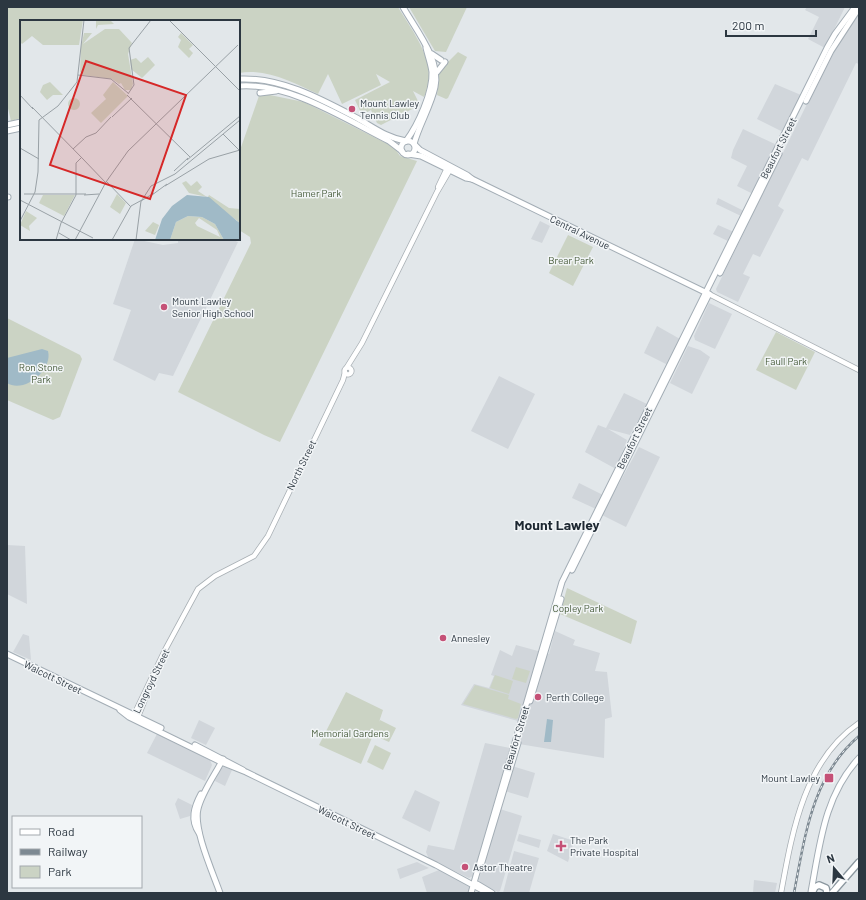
<svg xmlns="http://www.w3.org/2000/svg" width="866" height="900" viewBox="0 0 866 900" font-family="Barlow,sans-serif">
	<rect width="100%" height="100%" fill="#e2e7ea"/>
	<g fill="#d1d6db">
		<path d="M807,7H845L825,48L808,39L819,17L805,10Z"/>
		<path d="M859,14V64L856,63L808,161L802,158L778,206L784,210L760,257L753,254L743,274L750,277L738,302L717,292L716,289L833,51L841,36Z"/>
		<path d="M775,84L801,95L783,132L757,119Z"/>
		<path d="M743,129L777,145L753,194L737,186L747,166L731,158L733,150Z"/>
		<path d="M718,198L744,211L741,216L716,204Z"/>
		<path d="M540,221L550,226L542,243L531,239Z"/>
		<path d="M718,225L734,232L730,242L713,234Z"/>
		<path d="M135,239L163,245L178,243V239H231L238,242L173,376L159,373L155,381L113,360L131,310L113,304Z"/>
		<path d="M709,303L732,314L715,349L695,340L694,336Z"/>
		<path d="M657,326L680,339L668,365L644,353Z"/>
		<path d="M688,346L700,350L710,357L692,394L670,383Z"/>
		<path d="M499,376L535,394L508,449L471,431Z"/>
		<path d="M624,393L647,404L630,435L608,429L627,440L616,469L585,452L598,425L606,428Z"/>
		<path d="M639,447L660,457L626,527L602,515Z"/>
		<path d="M579,483L603,495L596,509L572,498Z"/>
		<path d="M7,545L25,546L27,604L7,594Z"/>
		<path d="M555,631L575,640L573,645L600,653L595,671L607,672L612,717L605,719L604,758L519,744L525,723L461,705L474,684L489,688L494,676L491,675L500,650L512,656L516,645L549,654Z"/>
		<path d="M23,634L29,636L31,660L13,652Z"/>
		<path d="M199,720L215,728L206,745L191,738Z"/>
		<path d="M157,734L210,760L212,765L205,781L147,753Z"/>
		<path d="M485,743L510,748L473,876L469,878L429,859L426,852L428,845L454,850Z"/>
		<path d="M512,766L535,773L528,798L505,791Z"/>
		<path d="M224,767L232,770L225,786L215,781L221,768Z"/>
		<path d="M415,790L440,802L430,832L402,818Z"/>
		<path d="M178,798L192,805L190,816L180,819L175,804Z"/>
		<path d="M500,809L522,816L500,891L498,892L480,883L479,879Z"/>
		<path d="M519,834L541,840L539,848L517,841Z"/>
		<path d="M553,834L574,841L568,862L547,851Z"/>
		<path d="M514,851L539,858L529,893H503Z"/>
		<path d="M417,862L429,868L400,879L397,869Z"/>
		<path d="M439,870L469,885V893H427L422,877Z"/>
		<path d="M754,880L777,883L775,893H753Z"/>
	</g>
	<g fill="#cbd3c4">
		<path d="M7,7H398C414,34 440,65 424,97L413,91L420,105L381,125L377,123L371,110L362,115L355,100L390,82L376,74L381,85L342,104L328,74L318,94C293,83 267,68 239,73V21H21V118L11,121L7,104Z"/>
		<path d="M409,7H467L446,52L435,51Z"/>
		<path d="M458,52L467,57L448,98L446,99L437,95L439,71Z"/>
		<path d="M260,93L304,102L394,147L400,156L417,161L280,442L264,435L178,392L251,243L250,237L239,230V153Z"/>
		<path d="M568,235L593,247L573,286L549,273Z"/>
		<path d="M7,318L80,355L82,359L60,417L53,420L7,400Z"/>
		<path d="M776,332L815,352L796,390L756,370Z"/>
		<path d="M567,588L637,621L631,644L560,614Z"/>
		<path d="M516,667L530,671L526,683L512,679Z"/>
		<path d="M495,675L513,681L509,694L490,688Z"/>
		<path d="M475,685L509,695L508,699L521,704L518,718L516,719L463,704Z"/>
		<path d="M346,692L383,710L379,722L380,720L396,728L389,742L373,735L361,764L319,745Z"/>
		<path d="M375,745L391,753L383,770L367,762Z"/>
	</g>
	<g fill="#a0bac7">
		<path d="M42,349L48,351C53,370 24,394 7,383V358Z"/>
		<path d="M547,719L553,720L551,742H544Z"/>
	</g>
	<g fill="none" stroke-linecap="round" stroke-linejoin="round">
		<g stroke="#a8afb4" stroke-width="6">
			<g id="secondary">
				<path d="M438,187L448,166"/>
				<path d="M709,294L859,370"/>
				<path d="M347,367L362,343L437,192L451,168"/>
				<circle cx="348" cy="371" r="3.5"/>
				<path d="M133,717L165,650L198,589L215,576L254,556L268,536L343,380L345,372"/>
				<path d="M138,717L146,697"/>
				<path d="M781,893C792,833 804,760 859,723"/>
			</g>
		</g>
		<g stroke="#a3adb5" stroke-width="7">
			<g id="primary">
				<path d="M403,7C416,30 441,60 435,87C431,106 419,125 414,144"/>
				<path d="M432,54L441,60"/>
				<path d="M437,72L445,62"/>
				<path d="M239,79C281,77 321,99 357,118C373,127 387,138 406,141"/>
				<path d="M239,86C288,82 345,119 389,141L402,151"/>
				<path d="M260,93L276,91"/>
				<path d="M806,101L831,51L859,8"/>
				<path d="M7,125L21,122"/>
				<path d="M7,131L21,128"/>
				<path d="M406,141C418,125 433,92 432,72C431,64 428,56 426,48"/>
				<circle cx="408" cy="148" r="7"/>
				<path d="M415,145L420,150L467,175L472,179"/>
				<path d="M408,154L421,156L466,178L472,179L709,294"/>
				<path d="M7,197H8"/>
				<path d="M720,273L779,154"/>
				<path d="M572,570L709,294"/>
				<path d="M7,654L161,728"/>
				<path d="M530,701L561,599"/>
				<path d="M120,710L129,717L221,762L246,772L436,865L484,891H488"/>
				<path d="M195,745L243,770"/>
				<path d="M199,833C190,820 194,807 201,794"/>
				<path d="M482,862L518,743"/>
				<path d="M477,884L492,893"/>
				<path d="M811,892C820,844 824,796 859,758"/>
				<path d="M220,893C213,873 193,829 198,809C202,792 215,775 223,759"/>
				<path d="M471,893L562,582L827,48L835,34L855,7"/>
			</g>
		</g>
		<g stroke="#8b979f" stroke-width="8">
			<g id="highway">
				<path d="M812,893L815,887L819,885L826,888L827,893"/>
				<path d="M832,893L859,862"/>
			</g>
		</g>
		<use href="#secondary" stroke="#fff" stroke-width="4.5"/>
		<use href="#primary" stroke="#fff" stroke-width="5"/>
		<use href="#highway" stroke="#fff" stroke-width="5.5"/>
		<g stroke="#7d8992" stroke-width="2.5">
			<path id="rail" d="M794,893C805,836 812,776 859,736"/>
		</g>
		<use href="#rail" stroke="#f2f5f7" stroke-width="1" stroke-dasharray="3" stroke-linecap="butt"/>
	</g>
	<g fill="#c55177" stroke="#f2f5f7" stroke-width="1.5">
		<circle cx="352" cy="109" r="4"/>
		<circle cx="164" cy="307" r="4"/>
		<circle cx="443" cy="638" r="4"/>
		<circle cx="538" cy="697" r="4"/>
		<rect x="824" y="773" width="10" height="10" rx="2"/>
		<path d="M559 840h4v4h4v4h-4v4h-4v-4h-4v-4h4z"/>
		<circle cx="465" cy="867" r="4"/>
	</g>
	<g text-anchor="middle" stroke-width="3" stroke-linejoin="round" paint-order="stroke">
		<g font-size="10" fill="#2c3741" stroke="#f2f5f7" text-anchor="start">
			<text x="360" y="107">Mount Lawley<tspan x="360" dy="12">Tennis Club</tspan></text>
			<text x="172" y="305">Mount Lawley<tspan x="172" dy="12">Senior High School</tspan></text>
			<text x="451" y="642">Annesley</text>
			<text x="546" y="701">Perth College</text>
			<text x="820" y="782" text-anchor="end">Mount Lawley</text>
			<text x="570" y="844">The Park<tspan x="570" dy="12">Private Hospital</tspan></text>
			<text x="473" y="871">Astor Theatre</text>
		</g>
		<g font-size="10" fill="#2c3741" stroke="#f2f5f7">
			<text transform="translate(778 148) rotate(-63)" y="4">Beaufort Street</text>
			<text transform="translate(580 232) rotate(26)" y="4">Central Avenue</text>
			<text transform="translate(634 438) rotate(-64)" y="4">Beaufort Street</text>
			<text transform="translate(301 465) rotate(-64)" y="4">North Street</text>
			<text transform="translate(53 677) rotate(26)" y="4">Walcott Street</text>
			<text transform="translate(151 681) rotate(-64)" y="4">Longroyd Street</text>
			<text transform="translate(516 738) rotate(-73)" y="4">Beaufort Street</text>
			<text transform="translate(347 822) rotate(26)" y="4">Walcott Street</text>
		</g>
		<g font-size="10" fill="#465b3a" stroke="#f2f5f7">
			<text x="316" y="197">Hamer Park</text>
			<text x="571" y="264">Brear Park</text>
			<text x="786" y="365">Faull Park</text>
			<text x="41" y="371">Ron Stone<tspan x="41" dy="12">Park</tspan></text>
			<text x="578" y="612">Copley Park</text>
			<text x="350" y="737">Memorial Gardens</text>
		</g>
		<g font-size="14" font-weight="bold" fill="#1e2832" stroke="#f2f5f7">
			<text x="557" y="530">Mount Lawley</text>
		</g>
	</g>
	<g transform="translate(20 20)">
		<rect width="220" height="220" fill="#e2e7ea"/>
		<path d="M0,0H63L59,25H23L12,16L2,24L0,22ZM76,0H90L94,4L78,5L76,9ZM85,9H99L112,23L108,34L113,64L111,70H105L101,63L99,64L92,59L63,55L60,52L61,27L64,13H72L63,24ZM161,13L173,25L169,29L173,33L169,38L158,27L161,20L158,17ZM128,37L135,45L122,58L111,49L110,40L116,38L121,43ZM30,62L43,75H33L27,80L20,72L23,65ZM93,62L108,76L81,103L71,93L86,79L83,75ZM48 84a6 6 0 1 1 12 0a6 6 0 1 1-12 0ZM166,161L171,166L177,161L182,167L178,171L187,177L169,173L162,163ZM97,174L106,183L100,194L90,187ZM23,175H55L44,196L19,183ZM189,175L209,188L220,189V203L195,184L188,177ZM6,191L17,198L9,206L10,211L0,205ZM168,196L182,197L195,204L204,220H150L156,202ZM179,198L197,210L200,217L177,206L175,203ZM133,202L139,205L135,215L125,211Z" fill="#cbd3c4" fill-rule="evenodd"/>
		<path d="M167,175L189,177L217,201L220,203V220H204L195,204L182,197L168,196L156,202L150,220H135L142,199L152,186Z" fill="#a0bac7"/>
		<path fill="none" stroke="#99a1a6" stroke-width="1" d="M149,0L220,71M58,55L91,59L108,73M108,74L114,65L109,28L131,0M0,75L13,89M107,75L170,137M12,87L64,140M92,97L112,78M203,114L219,130M0,128L19,139M53,129L66,117L76,113L91,97M63,139L86,163M167,140L220,96M154,151L168,138M86,161L111,187M145,166L189,139L220,130M4,174H66M64,175L79,174M132,175L147,164M0,180L73,218M0,201L15,172L18,152L19,100L38,86L57,62L64,0M39,213L51,220M36,220L41,203L56,175V143L62,137M55,220L86,162L108,131L218,25M92,220L111,186L122,180L131,166L155,154L220,100M116,220L121,181L134,173"/>
		<path fill="#d62828" fill-opacity="0.15" stroke="#d62828" stroke-width="2" d="M66,41L166,75L130,179L30,145Z"/>
		<rect width="220" height="220" fill="none" stroke="#2c3741" stroke-width="2"/>
	</g>
	<rect width="866" height="900" fill="none" stroke="#2c3741" stroke-width="16"/>
	<rect x="12" y="816" width="130" height="72" fill="#f2f5f7" stroke="#a3a9ae"/>
	<rect x="20" y="829" width="20" height="6" fill="#ffffff" stroke="#a3a9ae"/>
	<text x="48" y="836" font-size="12" fill="#2c3741">Road</text>
	<rect x="20" y="849" width="20" height="6" fill="#7d8992" stroke="#a3a9ae"/>
	<text x="48" y="856" font-size="12" fill="#2c3741">Railway</text>
	<rect x="20" y="866" width="20" height="12" fill="#cbd3c4" stroke="#a3a9ae"/>
	<text x="48" y="876" font-size="12" fill="#2c3741">Park</text>
	<g transform="translate(834 868) rotate(341)" stroke="#f2f5f7" stroke-width="3" paint-order="stroke">
	<path d="M0-3L7 15L0 10L-7 15Z" fill="#2c3741"/>
	<text y="-6" font-size="11" font-weight="bold" text-anchor="middle" fill="#2c3741">N</text>
	</g>
	<path d="M726 30v6h90v-6" fill="none" stroke="#2c3741" stroke-width="2"/>
	<text x="732" y="30" font-size="12" fill="#2c3741" stroke="#f2f5f7" stroke-width="3" paint-order="stroke">200 m</text>
</svg>
